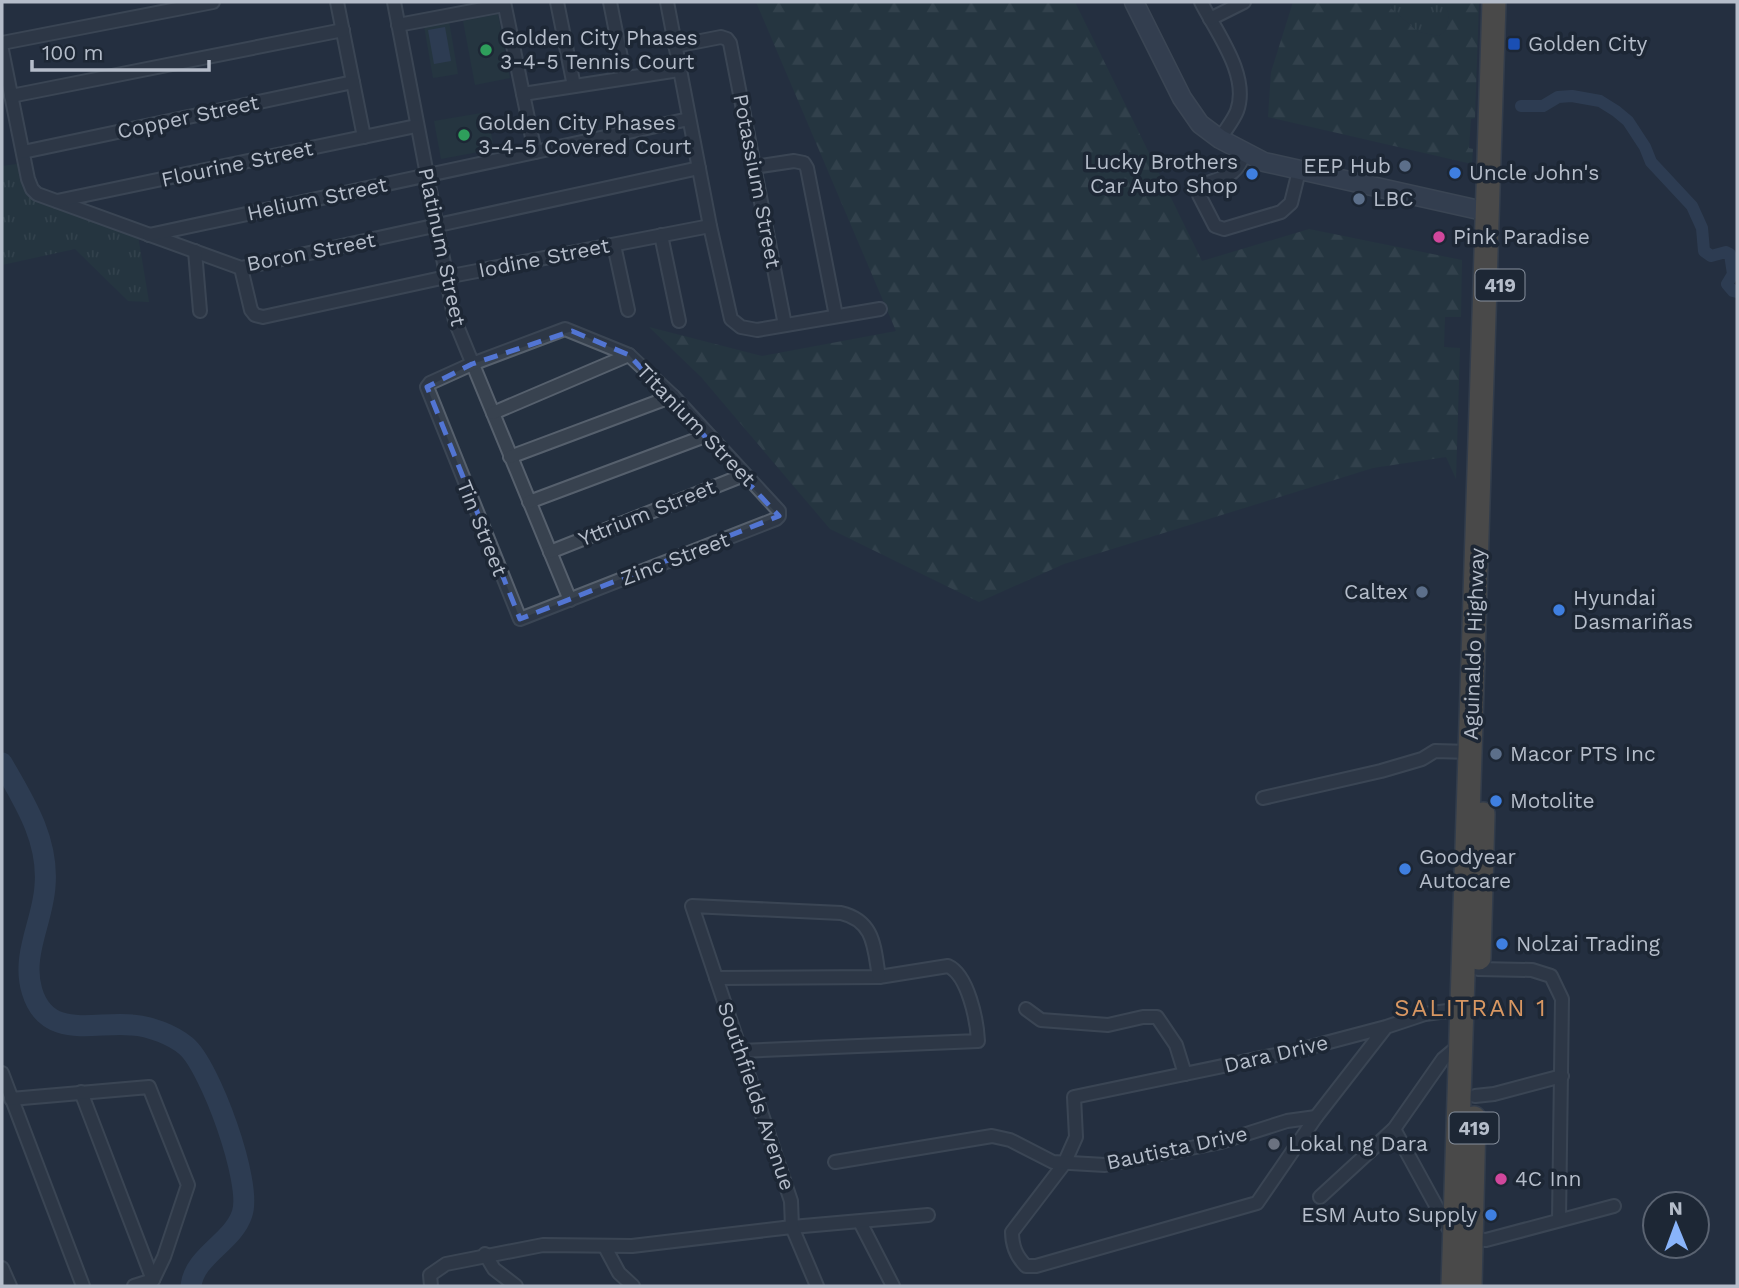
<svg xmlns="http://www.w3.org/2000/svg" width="1739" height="1288" viewBox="0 0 1739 1288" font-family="'Work Sans',sans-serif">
	<defs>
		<pattern id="grass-tufts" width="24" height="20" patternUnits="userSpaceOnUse" patternTransform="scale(1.75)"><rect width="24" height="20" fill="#263d41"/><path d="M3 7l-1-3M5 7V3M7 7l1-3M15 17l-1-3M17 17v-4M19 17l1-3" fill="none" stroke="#43575b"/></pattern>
		<pattern id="forest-firs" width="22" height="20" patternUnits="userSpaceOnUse" patternTransform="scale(1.75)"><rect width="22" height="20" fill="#263d41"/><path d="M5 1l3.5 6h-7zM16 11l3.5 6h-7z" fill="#43575b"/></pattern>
	</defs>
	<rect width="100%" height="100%" fill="#243040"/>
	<g fill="url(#grass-tufts)">
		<path d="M1384,2H1444L1449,15L1446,30L1439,36L1418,32Z"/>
		<path d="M24,163L30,189L137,230L149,302L128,301L75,249L2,265V166Z"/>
	</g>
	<g fill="url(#forest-firs)">
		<path d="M756,2H1075L1202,261L1309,229L1462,260L1461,317H1445L1444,347L1460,348L1456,479L1446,457L1373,468L1064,564L979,602L830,529L701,377L649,327L762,356L896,331Z"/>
		<path d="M1293,2H1384L1418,32L1439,36L1446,30L1449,15L1444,2H1479L1475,118L1471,119L1469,148L1473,149L1472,164L1268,117L1271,72Z"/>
	</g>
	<g fill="#263d41">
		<path d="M498,14L510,78L475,85L463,21Z"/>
		<path d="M449,21L458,74L433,78L424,26Z"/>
		<path d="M487,112L494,149L441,159L434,121Z"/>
	</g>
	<path fill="#394c69" d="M445,27L451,61L434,64L428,30Z"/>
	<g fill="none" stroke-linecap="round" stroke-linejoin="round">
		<path stroke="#394c69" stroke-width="12" d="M1521,106H1543L1558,97L1572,96L1600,101L1616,111L1628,121L1645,147L1651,162L1692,206L1702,228L1704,251L1711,256L1726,252L1730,254L1733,274L1727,284L1733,291L1737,292"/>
		<path stroke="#394c69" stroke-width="21" d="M2,763C24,801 49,840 45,886C43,921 21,955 32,991C47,1041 95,1021 132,1025C150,1026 173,1035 186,1046C210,1066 253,1184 242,1214C233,1242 194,1256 191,1286"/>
		<g stroke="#56606d" stroke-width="16">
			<g id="street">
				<path d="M337,2L364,137"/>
				<path d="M394,2L455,321L570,600"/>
				<path d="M504,2L535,152"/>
				<path d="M557,2L574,86"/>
				<path d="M610,2L625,78"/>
				<path d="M667,2L710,226L731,319L741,327L757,330L880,309"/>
				<path d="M1201,2C1216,32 1250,75 1237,111C1233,121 1225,130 1220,139"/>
				<path d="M1210,19L1244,2"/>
				<path d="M398,25L504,5"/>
				<path d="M2,43L213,2"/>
				<path d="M675,46L721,37L727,39L730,43L785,325"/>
				<path d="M2,50L28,179L32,189L37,194L241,268L699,168"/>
				<path d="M523,94L679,70"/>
				<path d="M11,96L343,30"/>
				<path d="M23,152L353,82"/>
				<path d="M1244,154C1235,181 1220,175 1200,187L1199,195L1215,226L1224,229L1281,212L1291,203L1299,171"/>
				<path d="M754,167L794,161L804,163L807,168L836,316"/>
				<path d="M57,201L416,126"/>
				<path d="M149,235L689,119"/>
				<path d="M661,235L679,321"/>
				<path d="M614,245L628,310"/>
				<path d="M195,251L200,311"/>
				<path d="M241,268L251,310L255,315L263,317L446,277L710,226"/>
				<path d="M565,329L629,355L673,396L779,511V516L776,519L520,619L427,387L430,383L472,364Z"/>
				<path d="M493,413L629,355"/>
				<path d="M510,457L673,396"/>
				<path d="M529,502L708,435"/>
				<path d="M550,552L744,475"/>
				<path d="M1263,798L1381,771L1422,759L1435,751L1470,752"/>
				<path d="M1478,969L1532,970L1551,976L1562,999L1559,1220"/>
				<path d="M716,978L879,977L948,966C968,975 977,1020 978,1041L741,1051"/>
				<path d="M1026,1009L1041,1020L1108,1025L1143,1017H1157L1176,1045L1185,1074"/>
				<path d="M1386,1027L1316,1117L1257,1203L1036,1266H1026C1016,1256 1012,1246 1012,1232L1064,1164L1076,1137L1074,1097L1295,1051L1386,1027L1425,1014L1477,1007"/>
				<path d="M2,1073L83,1286"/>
				<path d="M81,1092L153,1280"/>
				<path d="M1475,1096L1494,1094L1562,1076"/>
				<path d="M11,1099L149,1087L188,1185L164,1257L153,1280L134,1286"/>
				<path d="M1394,1129L1451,1233"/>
				<path d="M835,1162L992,1136L1010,1140L1053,1162L1105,1165L1221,1142L1287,1121L1316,1117"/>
				<path d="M1320,1197L1394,1129L1443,1059L1461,1044"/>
				<path d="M860,1222L893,1286"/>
				<path d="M1466,1239L1486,1240L1614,1206"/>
				<path d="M605,1247L619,1273L633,1286"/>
				<path d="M485,1254L494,1269L516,1286"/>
				<path d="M2,1268L10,1286"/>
				<path d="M431,1286L430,1275L446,1264L543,1245L632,1246L792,1227L928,1215"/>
				<path d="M817,1286L792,1227L791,1201L692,906L841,913C875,921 874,948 879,977"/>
			</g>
		</g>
		<g stroke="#56606d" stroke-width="21">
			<path id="secondary" d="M1134,2L1182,98L1200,124L1220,139L1264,162L1488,212"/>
		</g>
		<g stroke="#434d5a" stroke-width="26">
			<g id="highway">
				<path d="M1479,958L1483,814"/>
				<path d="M1453,1286L1494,2"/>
				<path d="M1470,1286L1474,1118"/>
			</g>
		</g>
		<use href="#street" stroke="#38424f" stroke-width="12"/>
		<use href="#secondary" stroke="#465063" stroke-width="18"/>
		<use href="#highway" stroke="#766955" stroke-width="23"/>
	</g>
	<path d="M0 0H1739V1288H0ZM572,331L629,355L779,516L520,619L427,387L472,364Z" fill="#243040" fill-opacity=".55" fill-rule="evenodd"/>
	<path fill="none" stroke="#5275d3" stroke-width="5" stroke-dasharray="14 9" stroke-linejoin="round" d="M572,331L629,355L779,516L520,619L427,387L472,364Z"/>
	<rect fill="#1a4fb4" stroke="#1d2735" stroke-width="2.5" x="1507" y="37" width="14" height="14" rx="3.5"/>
	<g fill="#2e9e5b" stroke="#1d2735" stroke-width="2.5">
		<circle cx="486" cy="50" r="7"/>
		<circle cx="464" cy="135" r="7"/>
	</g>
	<g fill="#5c6f8a" stroke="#1d2735" stroke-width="2.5">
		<circle cx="1405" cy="166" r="7"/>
		<circle cx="1359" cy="199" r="7"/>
		<circle cx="1422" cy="592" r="7"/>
		<circle cx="1496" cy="754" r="7"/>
	</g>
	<g fill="#3f7fe0" stroke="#1d2735" stroke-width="2.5">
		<circle cx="1455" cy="173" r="7"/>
		<circle cx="1252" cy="174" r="7"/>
		<circle cx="1559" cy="610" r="7"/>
		<circle cx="1496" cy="801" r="7"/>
		<circle cx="1405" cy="869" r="7"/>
		<circle cx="1502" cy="944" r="7"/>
		<circle cx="1491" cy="1215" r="7"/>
	</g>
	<g fill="#d1479c" stroke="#1d2735" stroke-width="2.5">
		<circle cx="1439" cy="237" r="7"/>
		<circle cx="1501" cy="1179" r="7"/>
	</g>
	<circle fill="#6b7280" stroke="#1d2735" stroke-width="2.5" cx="1274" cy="1144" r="7"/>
	<g text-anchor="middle" stroke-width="7" stroke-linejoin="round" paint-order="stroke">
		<g fill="#1d2735" stroke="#87909d" stroke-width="2">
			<rect x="1475.5" y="269.5" width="49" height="31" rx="5"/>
			<rect x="1449.5" y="1112.5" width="49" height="31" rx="5"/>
		</g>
		<g font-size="19" font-weight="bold" fill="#b5bdca">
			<text x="1500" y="292">419</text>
			<text x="1474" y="1135">419</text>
		</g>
		<g font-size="21" fill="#b5bdca" stroke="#1d2735" text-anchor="start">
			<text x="500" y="45">Golden City Phases<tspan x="500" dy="24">3-4-5 Tennis Court</tspan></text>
			<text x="1528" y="51">Golden City</text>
			<text x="478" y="130">Golden City Phases<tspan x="478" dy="24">3-4-5 Covered Court</tspan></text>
			<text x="1238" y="169" text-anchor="end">Lucky Brothers<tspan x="1238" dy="24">Car Auto Shop</tspan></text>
			<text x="1391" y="173" text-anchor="end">EEP Hub</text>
			<text x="1469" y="180">Uncle John's</text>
			<text x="1373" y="206">LBC</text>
			<text x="1453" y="244">Pink Paradise</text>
			<text x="1408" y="599" text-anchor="end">Caltex</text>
			<text x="1573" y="605">Hyundai<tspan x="1573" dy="24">Dasmariñas</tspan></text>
			<text x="1510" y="761">Macor PTS Inc</text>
			<text x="1510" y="808">Motolite</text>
			<text x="1419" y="864">Goodyear<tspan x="1419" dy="24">Autocare</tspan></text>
			<text x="1516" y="951">Nolzai Trading</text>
			<text x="1288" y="1151">Lokal ng Dara</text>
			<text x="1515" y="1186">4C Inn</text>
			<text x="1477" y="1222" text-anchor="end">ESM Auto Supply</text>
		</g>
		<g font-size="21" fill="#b5bdca" stroke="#1d2735">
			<text transform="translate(188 117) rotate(-12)" y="7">Copper Street</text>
			<text transform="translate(237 164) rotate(-12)" y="7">Flourine Street</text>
			<text transform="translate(757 181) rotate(79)" y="7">Potassium Street</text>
			<text transform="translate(317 199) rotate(-12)" y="7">Helium Street</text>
			<text transform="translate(442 247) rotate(78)" y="7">Platinum Street</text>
			<text transform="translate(311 252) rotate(-11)" y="7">Boron Street</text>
			<text transform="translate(544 258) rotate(-11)" y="7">Iodine Street</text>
			<text transform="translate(696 425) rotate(46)" y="7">Titanium Street</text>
			<text transform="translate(647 513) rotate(-22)" y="7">Yttrium Street</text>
			<text transform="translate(482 528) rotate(68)" y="7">Tin Street</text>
			<text transform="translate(675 559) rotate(-21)" y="7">Zinc Street</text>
			<text transform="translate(1474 644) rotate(-88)" y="7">Aguinaldo Highway</text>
			<text transform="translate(1276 1054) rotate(-13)" y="7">Dara Drive</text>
			<text transform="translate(756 1096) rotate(71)" y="7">Southfields Avenue</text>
			<text transform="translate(1177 1148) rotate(-12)" y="7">Bautista Drive</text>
		</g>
		<g font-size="24" letter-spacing="2" fill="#d89762" stroke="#1d2735">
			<text x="1471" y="1016">SALITRAN 1</text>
		</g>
	</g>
	<rect width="1739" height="1288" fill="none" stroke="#b5bdca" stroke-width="7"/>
	<g transform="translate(1676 1225) rotate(359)"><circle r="33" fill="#1d2735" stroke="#5a6371" stroke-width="2"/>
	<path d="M0-5L12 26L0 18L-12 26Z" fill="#89b4fa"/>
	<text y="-10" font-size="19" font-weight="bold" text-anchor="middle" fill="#b5bdca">N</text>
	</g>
	<path d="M32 60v10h177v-10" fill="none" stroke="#b5bdca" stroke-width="3.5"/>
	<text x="42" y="60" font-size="21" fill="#b5bdca" stroke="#1d2735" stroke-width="5" paint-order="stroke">100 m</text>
</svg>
